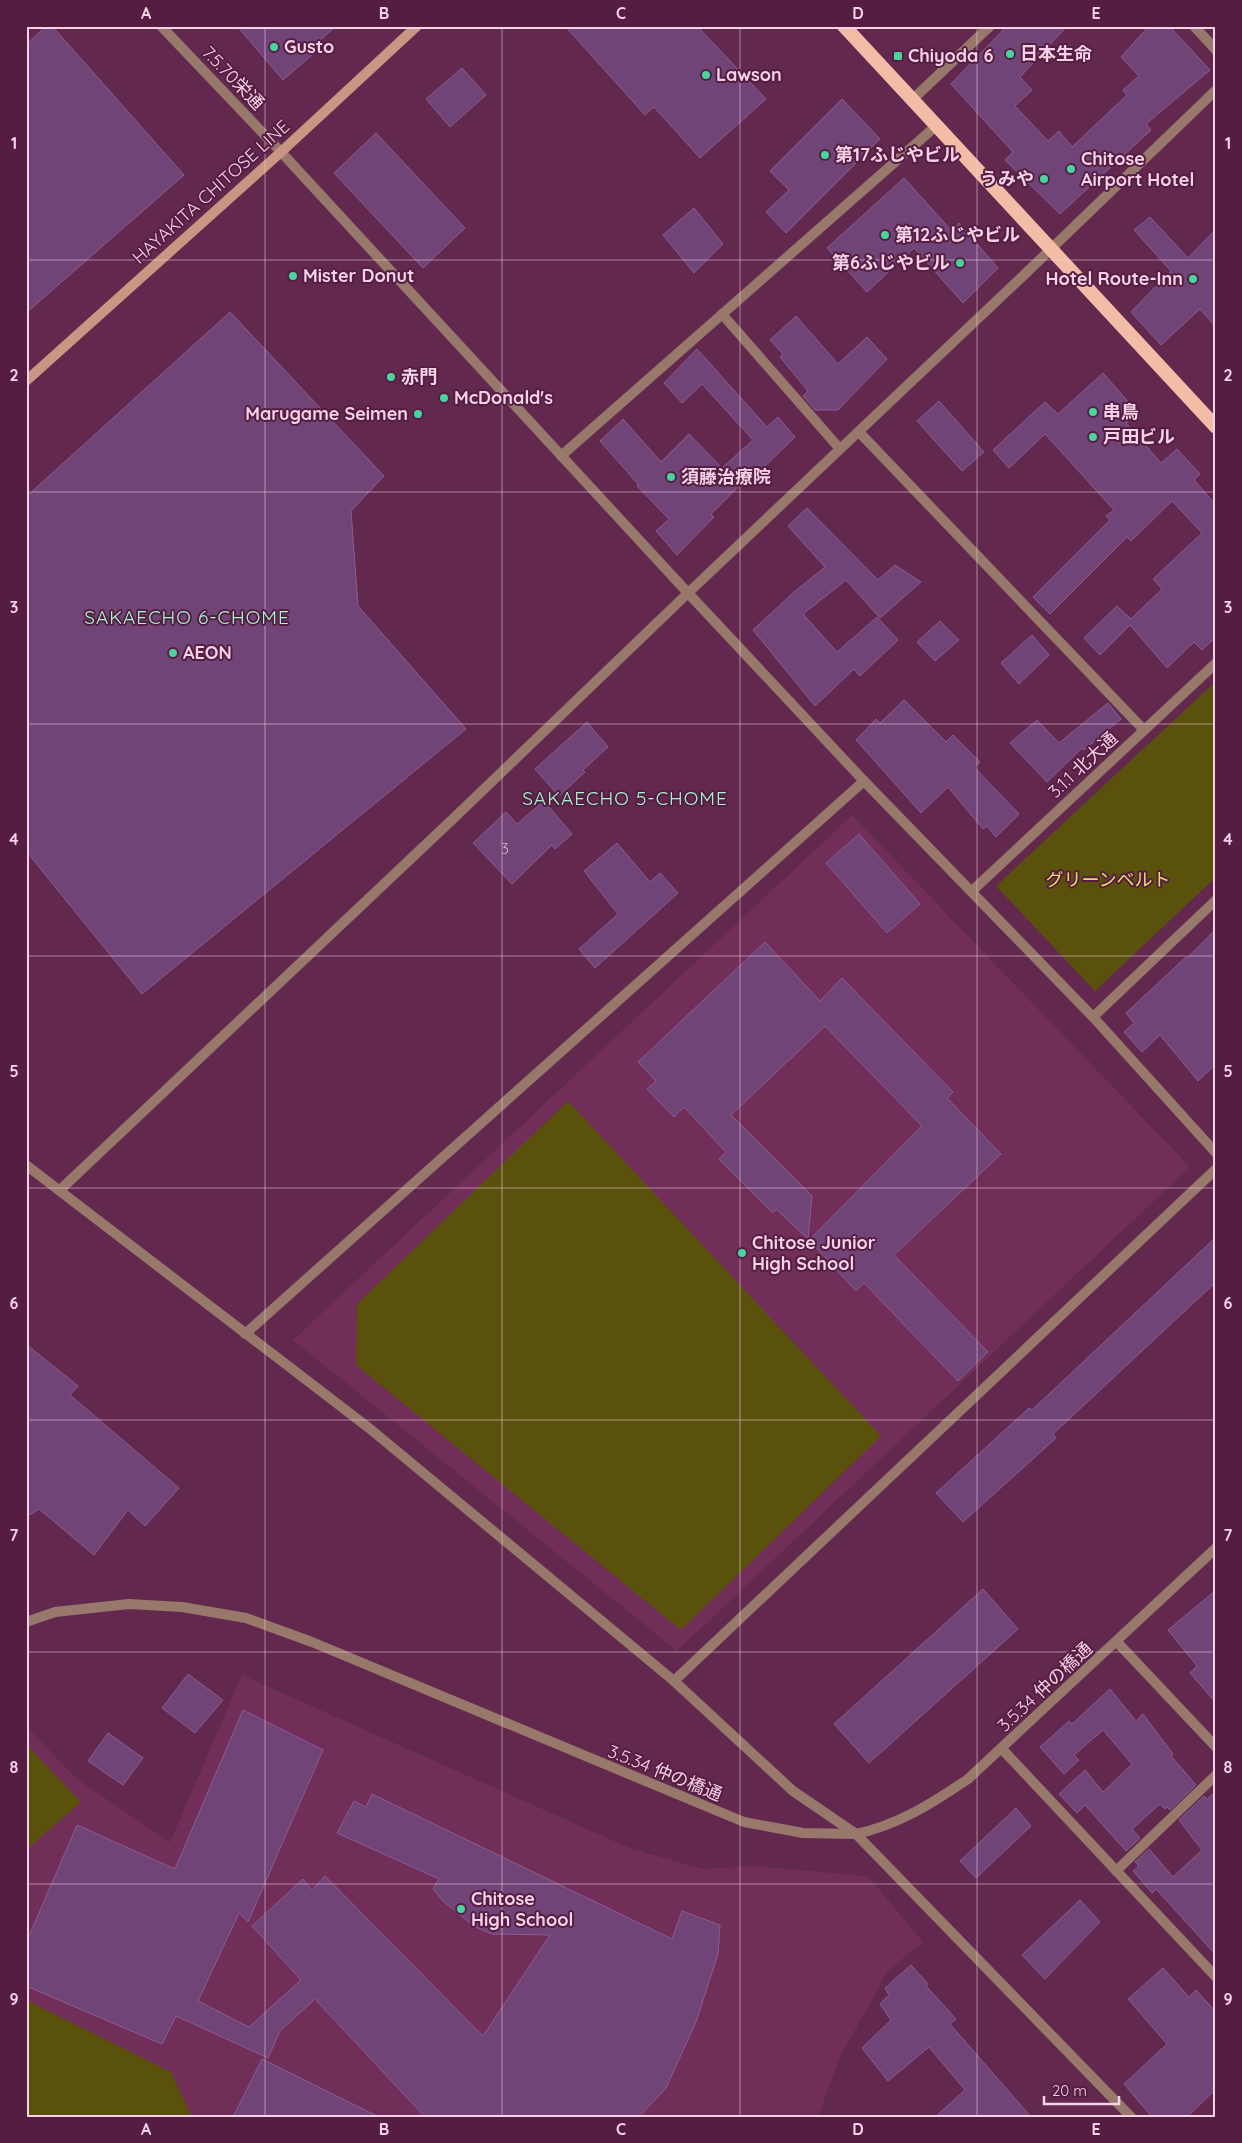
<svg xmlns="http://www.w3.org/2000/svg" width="1242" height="2143" viewBox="0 0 1242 2143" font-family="Quicksand,'Noto Sans JP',sans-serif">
	<rect width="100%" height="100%" fill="#62284d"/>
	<g fill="#702e59">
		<path d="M852,815L1190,1167L677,1651L293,1340Z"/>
		<path d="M242,1675L632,1849L704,1869L753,1866L868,1876L923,1942L888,1971L840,2057L818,2117H26V1726L78,1780L170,1842Z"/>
	</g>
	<g fill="#5a520c">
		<path d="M1216,681V877L1095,991L996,886Z"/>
		<path d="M568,1101L881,1436L681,1630L356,1365L357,1304Z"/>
		<path d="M26,1744L81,1802L26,1850Z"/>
		<path d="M26,2000L171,2072L192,2117H26Z"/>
	</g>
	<g fill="#714477" stroke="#8c5c91">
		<path d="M46,26H52L184,175L26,313V45Z"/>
		<path d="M237,26H336L317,43L321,47L283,80Z"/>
		<path d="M565,26H697L766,99L700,158L654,107L645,115Z"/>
		<path d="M1007,26H1067L1020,77L1032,90L1015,106L1048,141L1059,131L1072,147L1127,95L1123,90L1139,76L1121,57L1149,26H1169L1210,70L1146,124L1151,130L1060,214L1005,160L1013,152L951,84Z"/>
		<path d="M462,68L486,95L450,127L426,99Z"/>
		<path d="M842,99L880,139L786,233L766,212L789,190L770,171Z"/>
		<path d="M376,133L465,228L423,268L334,173Z"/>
		<path d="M904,178L951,230L959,223L998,268L963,303L914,248L867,292L827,248Z"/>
		<path d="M694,208L723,244L694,273L663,235Z"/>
		<path d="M1150,217L1188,258L1216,229V327L1200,309L1161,345L1131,312L1171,271L1134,230Z"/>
		<path d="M230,312L384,476L351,511L358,606L466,729L142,994L26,851V497Z"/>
		<path d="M796,316L838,364L867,337L887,359L838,410H815L803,396L808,391L780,357L783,354L770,340Z"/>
		<path d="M697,349L767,427L778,417L795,437L763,468L760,465L711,514L714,517L677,555L656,531L669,519L637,486L638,484L600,441L623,419L661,462L689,434L722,468L753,440L702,384L682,403L664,383Z"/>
		<path d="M1103,373L1138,413L1126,423L1161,463L1177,449L1200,474L1194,480L1216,505V637L1202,650L1194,642L1167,668L1130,625L1100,655L1084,638L1117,606L1131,619L1162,589L1153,579L1202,533L1172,501L1131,541L1127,537L1050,614L1033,597L1110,520L1106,516L1114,510L1045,434L1009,468L993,450L1045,402L1058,414Z"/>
		<path d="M939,401L984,452L962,471L917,421Z"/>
		<path d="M807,508L878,580L895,565L921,582L880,618L846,580L803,614L837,652L877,617L898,640L860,676L854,669L815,706L753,630L794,592L825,567L788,526Z"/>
		<path d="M940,621L959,640L935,661L917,642Z"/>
		<path d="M1032,635L1049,655L1019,684L1001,663Z"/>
		<path d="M904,700L946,742L953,735L980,762L974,767L1019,814L996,837L987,826L983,829L948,787L921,813L856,740L876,719L880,723Z"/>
		<path d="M1108,703L1121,719L1084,750L1082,748L1047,782L1010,743L1037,720L1059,743Z"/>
		<path d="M587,722L608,747L583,770L585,772L559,796L535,769Z"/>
		<path d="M544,801L572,834L555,849L552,845L512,884L473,843L506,812L517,824Z"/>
		<path d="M859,834L920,904L887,933L826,863Z"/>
		<path d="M617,843L650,882L660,873L678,893L595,968L579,949L618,914L584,871Z"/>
		<path d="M1216,929V1064L1198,1081L1160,1035L1142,1052L1124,1032L1134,1023L1126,1013L1186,957L1187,958Z"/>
		<path d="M765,942L820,1001L842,978L953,1092L947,1098L1001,1154L894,1255L988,1352L958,1381L864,1283L856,1291L809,1240L922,1126L825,1026L731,1115L812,1196L808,1239L776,1209L773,1213L719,1159L726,1152L684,1107L674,1117L647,1089L656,1081L638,1062Z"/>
		<path d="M1216,1237V1282L1053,1434L1056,1438L963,1522L936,1493L1029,1408L1032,1410Z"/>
		<path d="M26,1344L78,1386L70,1395L179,1488L145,1526L128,1510L94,1555L39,1509L26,1517Z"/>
		<path d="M983,1589L1018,1629L869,1763L834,1724Z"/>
		<path d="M1216,1590V1703L1190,1673L1197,1666L1168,1630Z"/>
		<path d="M188,1674L223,1700L195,1733L162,1708Z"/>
		<path d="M1110,1689L1136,1721L1143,1714L1173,1754L1171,1756L1196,1785L1170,1810L1167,1807L1165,1809L1160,1804L1132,1829L1140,1838L1126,1851L1085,1805L1077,1813L1059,1794L1085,1770L1103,1792L1132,1764L1103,1730L1074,1755L1079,1760L1064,1774L1040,1747L1069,1721L1072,1724Z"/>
		<path d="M243,1710L323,1750L248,1922L239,1913L198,2001L249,2027L301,1980L252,1926L303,1879L312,1890L325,1876L483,2036L550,1935L492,1934L475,1927L443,1901L433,1889L439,1879L337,1833L354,1801L366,1807L372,1794L672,1939L682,1911L720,1925L718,1954L696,2022L666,2088L639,2117H425L315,1999L280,2031L268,2058L176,2016L162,2044L26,1986V1943L77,1825L175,1869Z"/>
		<path d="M108,1733L143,1758L123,1785L88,1761Z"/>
		<path d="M1216,1792V1955L1156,1889L1152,1893L1133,1871L1139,1866L1135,1862L1149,1849L1173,1877L1202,1850L1179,1820L1204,1796L1207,1799Z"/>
		<path d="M1016,1808L1031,1826L976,1878L960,1861Z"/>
		<path d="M1080,1900L1100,1922L1045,1979L1022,1955Z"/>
		<path d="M911,1965L928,1984L926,1986L956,2019L950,2024L1031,2117H935L965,2090L929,2047L888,2081L862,2048L891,2020L880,2004L889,1995L885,1988Z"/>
		<path d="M1163,1968L1189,1997L1196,1990L1216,2012V2089L1187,2117H1152L1124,2084L1167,2044L1128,1999Z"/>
		<path d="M262,2059L379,2117H233Z"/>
	</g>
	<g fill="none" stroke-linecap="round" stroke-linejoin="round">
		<g stroke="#97786b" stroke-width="10">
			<path d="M1194,26L1216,50"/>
			<path d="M912,100L990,26"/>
			<path d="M281,152L688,593L864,781L1093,1017L1216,1153"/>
			<path d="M722,314L840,449"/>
			<path d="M859,432L1144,730"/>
			<path d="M561,456L936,126"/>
			<path d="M972,891L1216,663"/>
			<path d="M1093,1017L1216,900"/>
			<path d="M26,1165L369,1428L674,1681L793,1791L856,1834L1131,2117"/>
			<path d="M245,1334L864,781"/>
			<path d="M1117,1642L1216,1747"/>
			<path d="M674,1681L1216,1169"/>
			<path d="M1002,1749L1216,1977"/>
			<path d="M856,1834C898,1825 933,1803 968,1779L1216,1548"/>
			<path d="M1116,1871L1216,1775"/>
		</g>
		<g stroke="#97786b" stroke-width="10">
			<path d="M161,26L281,152"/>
			<path d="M60,1190L456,816L688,593L1025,274L1216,90"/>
			<path d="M26,1622L55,1612L129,1604L182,1607L246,1618L312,1642L744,1822L803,1833L856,1834"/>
		</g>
		<path stroke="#c89682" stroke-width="10" d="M26,381L281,152L417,26"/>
		<path stroke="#f3bca6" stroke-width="14" d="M844,26L1216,427"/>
	</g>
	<path fill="none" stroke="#f6d2e6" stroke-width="1" stroke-opacity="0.55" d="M265,26V2117M502,26V2117M740,26V2117M977,26V2117M26,260H1216M26,492H1216M26,724H1216M26,956H1216M26,1188H1216M26,1420H1216M26,1652H1216M26,1884H1216"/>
	<g fill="#48d49d" stroke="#561d43" stroke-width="2">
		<circle cx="274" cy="47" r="5"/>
		<circle cx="1010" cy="54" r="5"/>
		<rect x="893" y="51" width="10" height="10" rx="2.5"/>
		<circle cx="706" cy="75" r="5"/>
		<circle cx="825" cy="155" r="5"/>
		<circle cx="1071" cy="169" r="5"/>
		<circle cx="1044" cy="179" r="5"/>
		<circle cx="885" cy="235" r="5"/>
		<circle cx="960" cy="263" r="5"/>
		<circle cx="293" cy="276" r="5"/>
		<circle cx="1193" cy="279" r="5"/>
		<circle cx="391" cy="377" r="5"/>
		<circle cx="444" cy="398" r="5"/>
		<circle cx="1093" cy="412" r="5"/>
		<circle cx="418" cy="414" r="5"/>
		<circle cx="1093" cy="437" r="5"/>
		<circle cx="671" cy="477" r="5"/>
		<circle cx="173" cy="653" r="5"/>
		<circle cx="742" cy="1253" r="5"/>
		<circle cx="461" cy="1909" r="5"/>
	</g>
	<g text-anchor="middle" stroke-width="4" stroke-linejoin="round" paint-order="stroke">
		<g font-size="15" fill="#d5aeca">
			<text x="505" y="854">3</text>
		</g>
		<g font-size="18" font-weight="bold" fill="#f6d2e6" stroke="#561d43" text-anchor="start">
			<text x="284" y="53">Gusto</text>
			<text x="1020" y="60">日本生命</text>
			<text x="908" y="62">Chiyoda 6</text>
			<text x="716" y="81">Lawson</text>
			<text x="835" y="161">第17ふじやビル</text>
			<text x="1081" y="165">Chitose<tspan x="1081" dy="21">Airport Hotel</tspan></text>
			<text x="1034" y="185" text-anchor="end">うみや</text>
			<text x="895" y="241">第12ふじやビル</text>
			<text x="950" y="269" text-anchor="end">第6ふじやビル</text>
			<text x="303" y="282">Mister Donut</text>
			<text x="1183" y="285" text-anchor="end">Hotel Route-Inn</text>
			<text x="401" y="383">赤門</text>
			<text x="454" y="404">McDonald's</text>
			<text x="1103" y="418">串鳥</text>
			<text x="408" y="420" text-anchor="end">Marugame Seimen</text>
			<text x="1103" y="443">戸田ビル</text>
			<text x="681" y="483">須藤治療院</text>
			<text x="183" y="659">AEON</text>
			<text x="752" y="1249">Chitose Junior<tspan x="752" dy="21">High School</tspan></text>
			<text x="471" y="1905">Chitose<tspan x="471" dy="21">High School</tspan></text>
		</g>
		<g font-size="18" fill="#f6d2e6" stroke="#561d43">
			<text transform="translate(233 78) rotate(46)" y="6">7.5.70栄通</text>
			<text transform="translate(211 192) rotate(-42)" y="6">HAYAKITA CHITOSE LINE</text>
			<text transform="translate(1083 765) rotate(-43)" y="6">3.1.1 北大通</text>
			<text transform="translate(1045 1687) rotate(-43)" y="6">3.5.34 仲の橋通</text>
			<text transform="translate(665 1773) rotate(22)" y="6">3.5.34 仲の橋通</text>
		</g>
		<g font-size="18" fill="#e8db63" stroke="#561d43">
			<text x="1108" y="886">グリーンベルト</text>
		</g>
		<g font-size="19" letter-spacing="1" fill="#a3f8d0" stroke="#561d43">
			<text x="187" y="624">SAKAECHO 6-CHOME</text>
			<text x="625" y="805">SAKAECHO 5-CHOME</text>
		</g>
	</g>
	<rect width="1242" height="2143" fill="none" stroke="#561d43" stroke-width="55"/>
	<path d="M1044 2096v8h75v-8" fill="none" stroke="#f6d2e6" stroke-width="2.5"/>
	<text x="1052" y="2096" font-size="15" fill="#f6d2e6" stroke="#561d43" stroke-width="4" paint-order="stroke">20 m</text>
	<rect x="28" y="28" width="1186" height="2088" fill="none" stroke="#f6d2e6" stroke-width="2"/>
	<g font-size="16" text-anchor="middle" font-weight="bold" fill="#f6d2e6">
		<text x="146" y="19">A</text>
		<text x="384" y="19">B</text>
		<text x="621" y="19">C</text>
		<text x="858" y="19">D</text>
		<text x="1096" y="19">E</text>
		<text x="14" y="149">1</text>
		<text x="1228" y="149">1</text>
		<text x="14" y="381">2</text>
		<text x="1228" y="381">2</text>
		<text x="14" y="613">3</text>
		<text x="1228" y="613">3</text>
		<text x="14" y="845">4</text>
		<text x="1228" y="845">4</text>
		<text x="14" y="1077">5</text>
		<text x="1228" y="1077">5</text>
		<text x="14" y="1309">6</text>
		<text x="1228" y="1309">6</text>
		<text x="14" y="1541">7</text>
		<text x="1228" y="1541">7</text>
		<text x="14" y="1773">8</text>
		<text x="1228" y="1773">8</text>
		<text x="14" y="2005">9</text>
		<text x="1228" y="2005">9</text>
		<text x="146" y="2135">A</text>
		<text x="384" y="2135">B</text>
		<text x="621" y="2135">C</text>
		<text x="858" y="2135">D</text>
		<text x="1096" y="2135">E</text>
	</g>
</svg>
